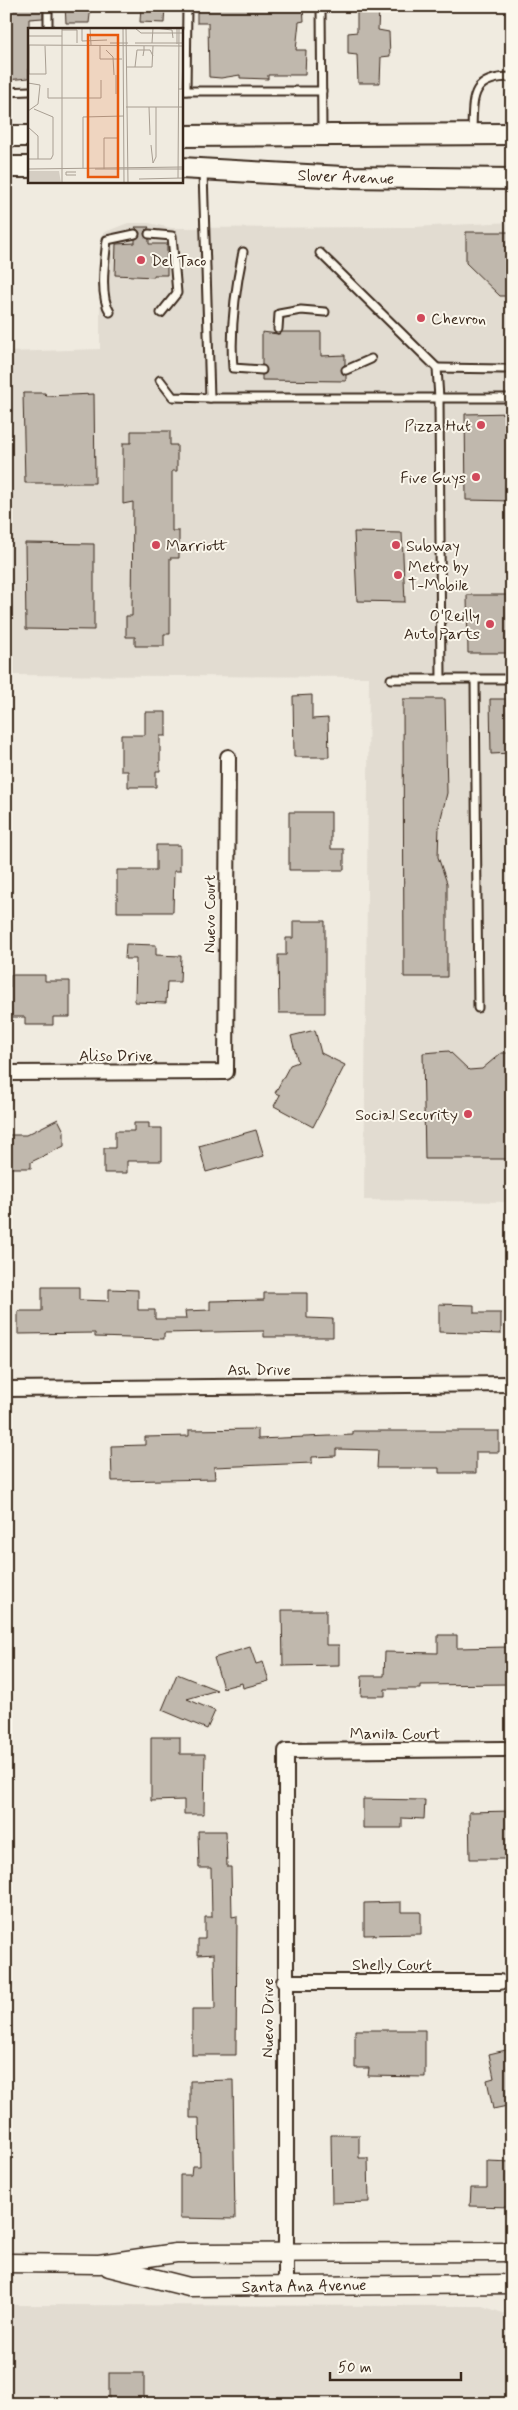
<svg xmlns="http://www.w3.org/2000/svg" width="518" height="2410" viewBox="0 0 518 2410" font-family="Mynerve,sans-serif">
	<rect width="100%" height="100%" fill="#f0ebe0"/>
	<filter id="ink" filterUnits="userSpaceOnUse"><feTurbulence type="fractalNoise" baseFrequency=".02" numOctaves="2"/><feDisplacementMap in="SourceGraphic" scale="10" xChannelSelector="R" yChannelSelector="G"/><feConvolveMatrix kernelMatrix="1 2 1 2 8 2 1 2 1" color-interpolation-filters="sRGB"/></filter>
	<g filter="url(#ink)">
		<g fill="#e2dcd1">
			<path d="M512,222V1202L364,1200L369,677L6,675V352L100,349V239L105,232L128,223H149L171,228L413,227Z"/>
			<path d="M6,2305L482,2306L512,2316V2404H6Z"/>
		</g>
		<g fill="#c0b8ad" stroke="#3b2a1e">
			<path d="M6,6H43V18L29,19V78L6,80Z"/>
			<path d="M65,6H91L89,23H66Z"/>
			<path d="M141,6H165L164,23L140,22Z"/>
			<path d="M197,6H303L304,21L299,22L296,50H306L305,75H268V79L240,78V75L221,78L209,77L208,23H197Z"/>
			<path d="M379,8L378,30L389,32L390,56L381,57L380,83H358L357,55L348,54V33L357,32V10Z"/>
			<path d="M135,227H149L144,234L149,239V244H167V275H154V277L115,275L116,244L135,243V239L140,233Z"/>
			<path d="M466,232H512V296H500L466,263Z"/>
			<path d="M262,332L278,334L282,332H321V356L345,355V364L341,370L346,375V381L262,380V375L267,370L262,365Z"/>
			<path d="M23,393H45L46,396L94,394L95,483H25Z"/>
			<path d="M512,413V501L466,500L465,414Z"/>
			<path d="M131,431H170V445H177V471H172V531H179V558H170V634H164V646H135V637H126V616H132L133,502L123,504V443H131Z"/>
			<path d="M354,532L402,533L405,602L357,601Z"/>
			<path d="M25,543L94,544V630L26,629Z"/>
			<path d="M467,595H512V653H468Z"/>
			<path d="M312,695V719L328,718L329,757H294L293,696Z"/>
			<path d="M403,699H445L447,793L439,826L438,857L447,883V977H404Z"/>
			<path d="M490,699H512V753L491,754Z"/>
			<path d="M145,712H166V736H160V771H156V787H128V771H121V735H145Z"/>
			<path d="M289,812H331V849H344V870H289Z"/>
			<path d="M156,845H180V871H174L173,912H117V870H156Z"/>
			<path d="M293,921H325V1013H279L278,955H286V938H293Z"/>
			<path d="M126,944L156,945V955L181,956L180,982H167L166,1003L135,1002L136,959H125Z"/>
			<path d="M10,975H45V981H70V1017H53V1025H25V1017H10V1007H6V987H10Z"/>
			<path d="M315,1030L321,1053L345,1065L313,1127L274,1106L280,1095L275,1093L290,1065L298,1062L291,1036Z"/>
			<path d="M449,1051L469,1070L482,1069L501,1053H512V1159H425L423,1053Z"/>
			<path d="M58,1119L64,1131V1146L31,1162V1168H6V1135H26Z"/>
			<path d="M134,1123H149V1128H162V1161H127V1173H104V1148H115V1131H134Z"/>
			<path d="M256,1130L264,1156L206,1172L199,1146Z"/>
			<path d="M42,1287H79V1300L109,1301V1289L138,1290V1310H155V1319H186L185,1311L210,1310V1301L264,1300V1293H307V1318L333,1319V1337H264V1331L164,1333V1339L95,1337V1333L18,1334V1311H42Z"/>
			<path d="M439,1304L474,1305V1313H501V1334L439,1332Z"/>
			<path d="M258,1429V1439L353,1435V1431H499V1452H476V1473H439V1468H377L378,1450L336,1449V1456L312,1457V1463L214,1467L215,1479L112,1481L111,1446L145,1445V1437L189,1436V1430Z"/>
			<path d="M282,1610H326V1645H339V1665L283,1666Z"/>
			<path d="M438,1635H457V1648L508,1647L509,1684L421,1685V1689H385V1696H361L362,1676H384L385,1652L438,1653Z"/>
			<path d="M250,1647L256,1664L263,1662L269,1681L243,1688L242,1683L223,1688L214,1658Z"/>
			<path d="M177,1674L217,1690L187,1699L215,1711L207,1729L162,1710Z"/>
			<path d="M151,1737H180V1754H205L204,1814H184V1800L151,1801Z"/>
			<path d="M363,1799L425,1800L424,1819L402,1818V1828H363Z"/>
			<path d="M512,1811V1859H470L469,1812Z"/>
			<path d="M198,1831H226L227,1867H231L232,1917L237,1916L236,2055H192V2009H215L214,1954L198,1955V1939H205V1917H212L211,1868H199Z"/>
			<path d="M401,1902V1912H421V1934L364,1935V1903Z"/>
			<path d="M355,2030H425V2077L368,2076L369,2068H355Z"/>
			<path d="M510,2049L512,2105L493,2109L487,2080L494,2078L489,2054Z"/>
			<path d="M233,2080L235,2219L180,2218V2175H191L192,2166H200L199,2118H190V2081Z"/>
			<path d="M331,2135H359V2158H368L369,2202L332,2203Z"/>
			<path d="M487,2161L512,2162V2207L470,2206L471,2188H487Z"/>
			<rect x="109" y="2373" width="35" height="31"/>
		</g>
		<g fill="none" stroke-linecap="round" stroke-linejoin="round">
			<g stroke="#3b2a1e" stroke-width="11">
				<g id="service">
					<path d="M48,6V29"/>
					<path d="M321,6L322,133"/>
					<path d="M181,91H322"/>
					<path d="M186,91L187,6"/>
					<path d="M6,92L29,91"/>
					<path d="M472,132C473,97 470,77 512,77"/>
					<path d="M203,172L210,398H512"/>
					<path d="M149,234L172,236L177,293L161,313"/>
					<path d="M243,252C235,290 230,329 233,368L262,370"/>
					<path d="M320,253L437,368L439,398L441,679"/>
					<path d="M110,312C99,296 105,259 107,240L135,234"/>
					<path d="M278,329L279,314L301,310L325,312"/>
					<path d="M437,368L504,369"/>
					<path d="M346,370L371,359"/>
					<path d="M160,380L173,397L210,398"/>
					<path d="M391,679H512"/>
					<path d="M475,679L478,1008"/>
				</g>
			</g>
			<g stroke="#3b2a1e" stroke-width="18">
				<g id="minor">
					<path d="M6,1073L226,1072L228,757"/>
					<path d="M6,1389L512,1384"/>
					<path d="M284,1982H500"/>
					<path d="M286,2285V1751L504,1749"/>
				</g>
			</g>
			<g stroke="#3b2a1e" stroke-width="21">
				<g id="tertiary">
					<path d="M6,2263L99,2264L176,2253L512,2252"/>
					<path d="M109,2267L189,2287L512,2284"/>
				</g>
			</g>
			<g stroke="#3b2a1e" stroke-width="24">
				<g id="secondary">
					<path d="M6,136H29"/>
					<path d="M181,136L512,134"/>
					<path d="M6,167H29"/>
					<path d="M181,168L343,177L512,179"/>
				</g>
			</g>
			<use href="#service" stroke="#fbf7ec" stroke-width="7"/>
			<use href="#minor" stroke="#fbf7ec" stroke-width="14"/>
			<use href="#tertiary" stroke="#fbf7ec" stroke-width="18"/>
			<use href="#secondary" stroke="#fbf7ec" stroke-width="20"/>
		</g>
	</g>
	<g fill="#d1495b" stroke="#fbf7ec" stroke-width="2">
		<circle cx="141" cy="260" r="5"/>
		<circle cx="421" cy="318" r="5"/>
		<circle cx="481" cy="425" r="5"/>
		<circle cx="476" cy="477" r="5"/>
		<circle cx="156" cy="545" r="5"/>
		<circle cx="396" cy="545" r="5"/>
		<circle cx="398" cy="575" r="5"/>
		<circle cx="490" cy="624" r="5"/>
		<circle cx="468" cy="1114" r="5"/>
	</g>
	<g text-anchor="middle" stroke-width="4" stroke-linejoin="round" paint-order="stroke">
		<g font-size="16" fill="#3b2a1e" stroke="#fbf7ec">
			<text transform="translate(346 176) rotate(2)" y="6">Slover Avenue</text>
			<text transform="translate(209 914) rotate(-90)" y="6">Nuevo Court</text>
			<text x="116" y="1061">Aliso Drive</text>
			<text x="259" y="1375">Ash Drive</text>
			<text x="395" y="1739">Manila Court</text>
			<text x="392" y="1970">Shelly Court</text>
			<text transform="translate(267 2018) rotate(-90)" y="6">Nuevo Drive</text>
			<text transform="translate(304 2285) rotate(-1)" y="6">Santa Ana Avenue</text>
		</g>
		<g font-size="16" fill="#3b2a1e" stroke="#fbf7ec" text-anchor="start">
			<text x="151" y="266">Del Taco</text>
			<text x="431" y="324">Chevron</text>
			<text x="471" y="431" text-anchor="end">Pizza Hut</text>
			<text x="466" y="483" text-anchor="end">Five Guys</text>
			<text x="166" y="551">Marriott</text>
			<text x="406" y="551">Subway</text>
			<text x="408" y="572">Metro by<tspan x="408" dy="18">T-Mobile</tspan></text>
			<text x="480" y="621" text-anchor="end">O'Reilly<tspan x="480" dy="18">Auto Parts</tspan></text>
			<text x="458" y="1120" text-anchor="end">Social Security</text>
		</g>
	</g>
	<g transform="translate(28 28)">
		<rect width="155" height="155" fill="#f0ebe0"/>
		<path d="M0,143H31L33,155H0Z" fill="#d5cec3"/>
		<path fill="none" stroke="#a89e92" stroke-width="1" d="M34,0V155M54,0V13L79,12M62,0L63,17M95,0L96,155M98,0L100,155M107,0L113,5H155M127,0L144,2L145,10M149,0V16M34,2H49V15M0,8H34M82,15H100M107,15H155M124,15L125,0M0,17L155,18M1,17V46H18L17,18M72,17V31H94M78,22L85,29L86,47M115,28L116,22H122L125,28M99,39H124L125,18M107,39L109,22H116V18M88,47V66M0,55L12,57L10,76L0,83M20,60V70H73V52M150,61H154L155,26M98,79H155M121,79L122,107M0,99L10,108V131M123,117L125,135M0,131H23L25,127V89L6,81M125,135L128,129V79M55,140V89L96,88M0,141L155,139M67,141H155M76,141V110H89M48,147H38V144H48M150,150L151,0M111,151L155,150"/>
		<path fill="#e8590c" fill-opacity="0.15" stroke="#e8590c" stroke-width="2.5" d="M60,7H90V149H60Z"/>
		<rect width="155" height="155" fill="none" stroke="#3b2a1e" stroke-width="2.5"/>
	</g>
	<rect width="518" height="2410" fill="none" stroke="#fbf7ec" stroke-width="25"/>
	<rect x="12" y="12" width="493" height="2385" fill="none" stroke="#3b2a1e" stroke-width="2" filter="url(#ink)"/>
	<path d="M330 2372v8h131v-8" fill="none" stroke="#3b2a1e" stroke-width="2.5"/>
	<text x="338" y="2372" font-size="15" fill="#3b2a1e" stroke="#fbf7ec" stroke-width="4" paint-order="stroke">50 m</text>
</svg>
